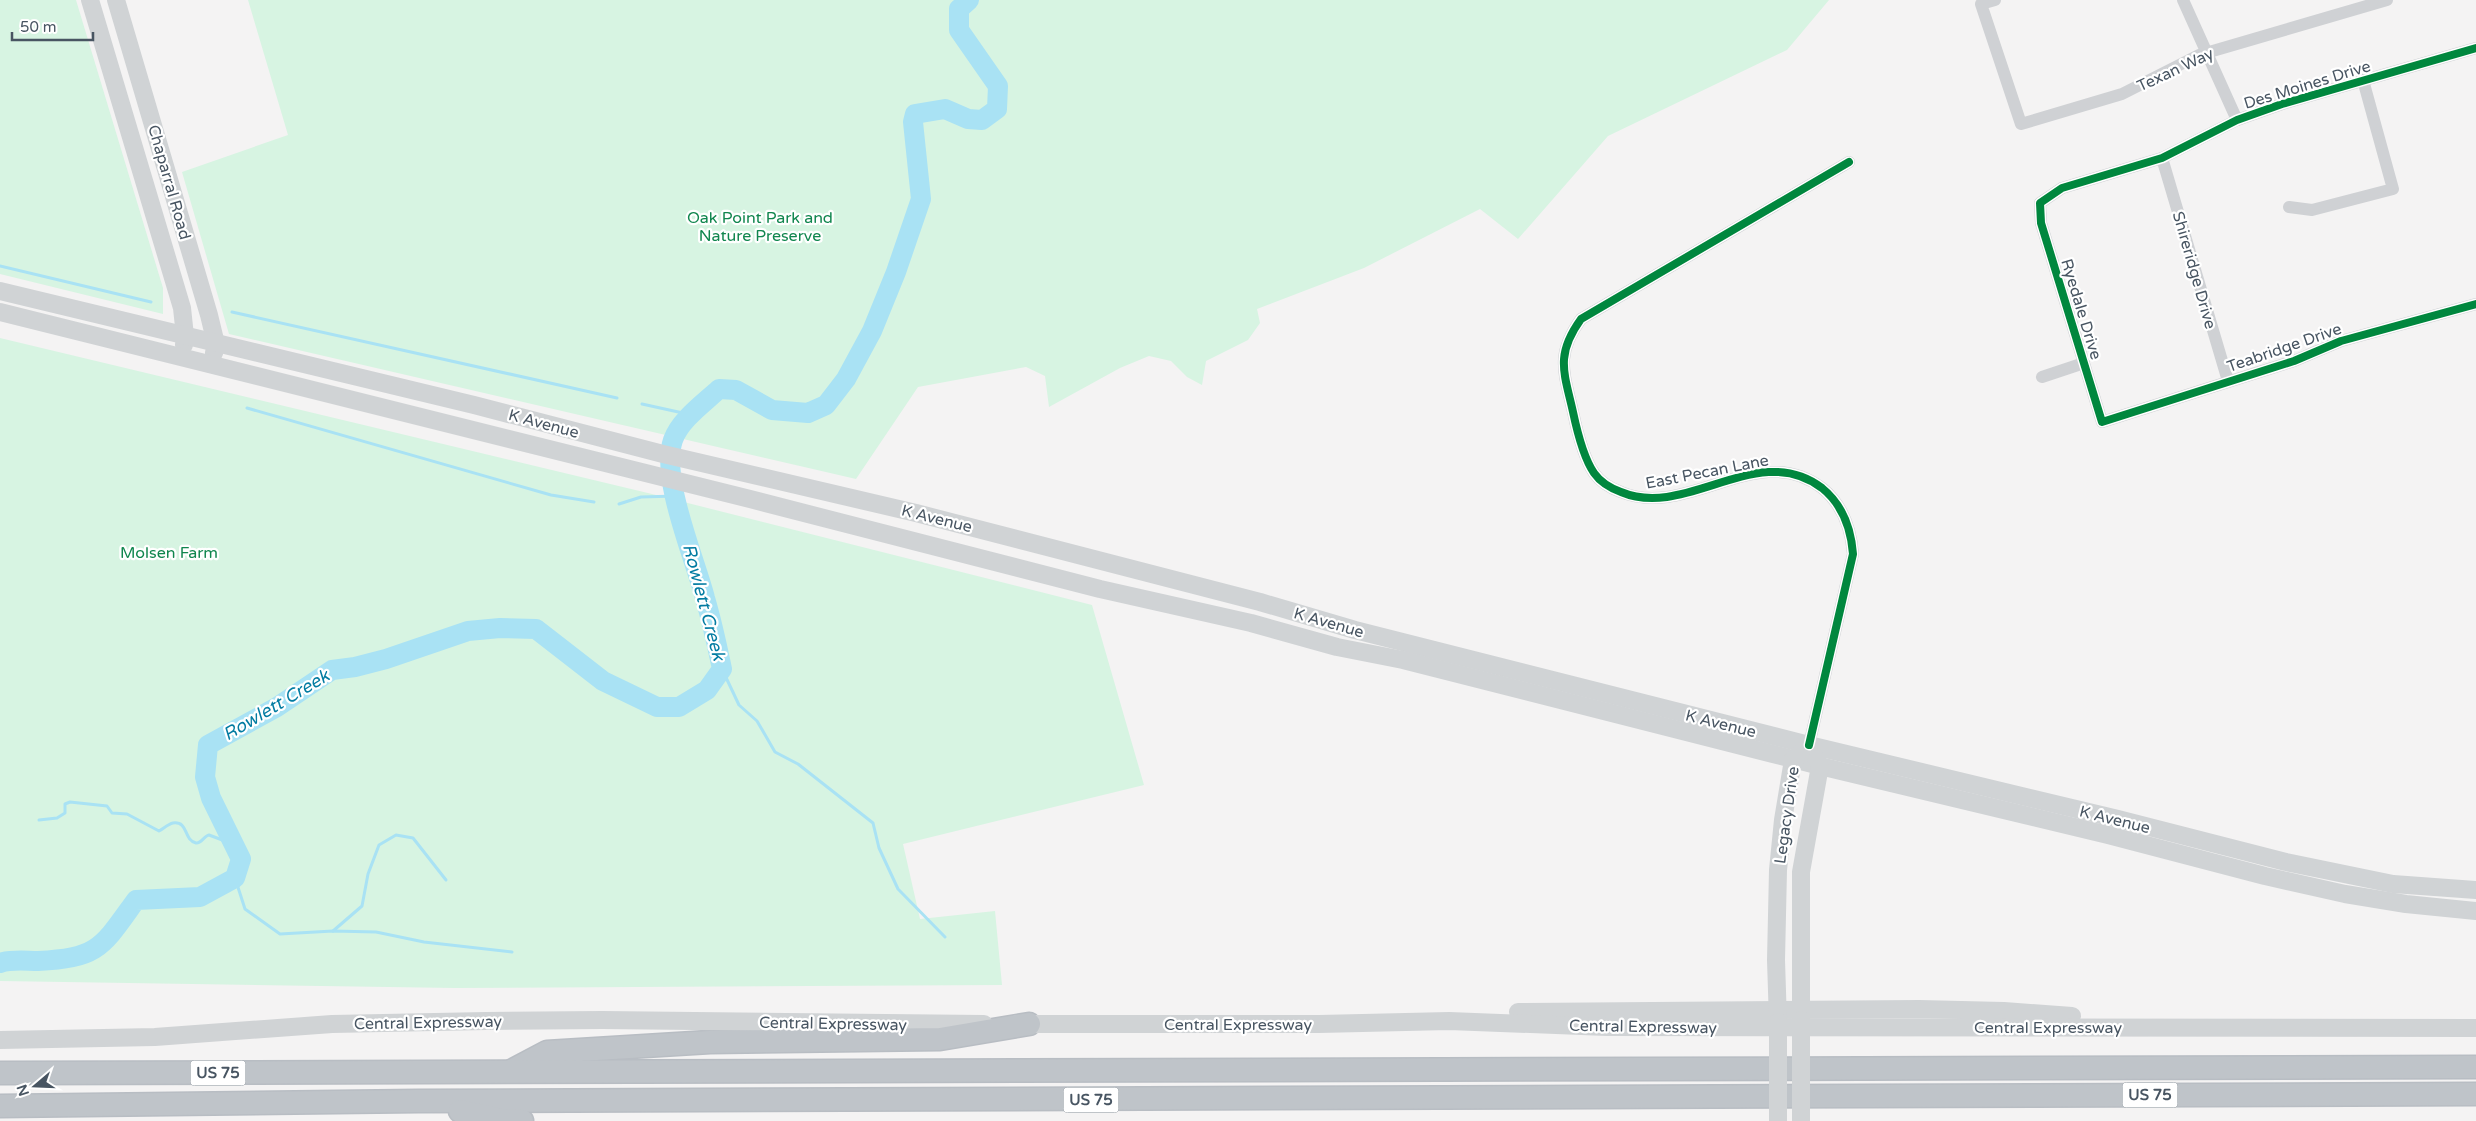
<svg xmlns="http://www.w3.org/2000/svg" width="2476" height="1121" viewBox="0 0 2476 1121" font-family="'Varela Round',sans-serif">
	<rect width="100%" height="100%" fill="#f4f3f3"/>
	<g fill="#d7f4e2">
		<path d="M0,0H76L163,288V314L0,274Z"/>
		<path d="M248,0H1829L1787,50L1608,136L1518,239L1480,209L1364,268L1257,309L1260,323L1248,340L1206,361L1202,385L1187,377L1171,361L1149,356L1120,368L1049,407L1045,376L1026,367L918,387L856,479L229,334L182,172L288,135Z"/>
		<path d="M0,338L652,494L1092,605L1144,785L903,844L920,919L995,911L1002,985L455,988L0,981Z"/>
	</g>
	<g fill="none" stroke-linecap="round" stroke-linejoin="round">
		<g stroke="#a9e2f4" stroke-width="3">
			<path d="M0,266L151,302"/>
			<path d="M232,312L617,398"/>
			<path d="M642,404L692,415"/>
			<path d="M247,408L551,495L594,502"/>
			<path d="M619,504L641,497L676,496"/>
			<path d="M722,669L739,705L757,721L775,752L798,764L873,823L879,848L898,889L945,937"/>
			<path d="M39,820L57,818L65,813V804L70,802L107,806L112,813L127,814L159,831C163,829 168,824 173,823C189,821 183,840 196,843C201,844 204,836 209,835L233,844"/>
			<path d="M235,878L245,909L280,934L333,931L376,932L424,942L512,952"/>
			<path d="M333,931L362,906L368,874L379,845L396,835L413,838L446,880"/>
		</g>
		<path stroke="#a9e2f4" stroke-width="20" d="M0,963C11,959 26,961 38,961C99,958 102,947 136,900L200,897L235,878L241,859L211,798L205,777L208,745L277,707L332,670L355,667L386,659L468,631L500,628L536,629L603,681L657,707H679L707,690L722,669C717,645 712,622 705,598C695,559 660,478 673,440C680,420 704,403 719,389L736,390L772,410L808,413L826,405L846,379L872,331L896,272L921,199L913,122L915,114L945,109L968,119L982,120L997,109L998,86L959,30V9L969,0"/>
		<g stroke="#b8bdc3" stroke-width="25">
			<g id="motorway">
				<path d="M513,1070L547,1052L710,1042L940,1039L1029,1024"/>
				<path d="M0,1073L2476,1067"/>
				<path d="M0,1106L418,1101L2476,1094"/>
				<path d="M460,1111L501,1120L522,1121"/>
			</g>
		</g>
		<g stroke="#cfd1d4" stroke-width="12">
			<path d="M1995,0L1981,4L2021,124L2122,94L2199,55L2387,0"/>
			<path d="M2183,0L2237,120"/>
			<path d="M2476,48L2282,104L2237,120L2162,158L2062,188L2040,203L2041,223L2102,422L2294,361L2341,341L2476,304"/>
			<path d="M2162,158L2228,381"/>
			<path d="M2289,207L2312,210L2393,189L2363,80"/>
			<path d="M2042,377L2084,363"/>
			<path d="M1809,745L1853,554C1851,528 1843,505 1822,488C1758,439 1687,520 1621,492C1610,488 1601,483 1594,473C1583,457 1577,431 1573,412C1564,372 1555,355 1581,319L1849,162"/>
		</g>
		<g stroke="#d0d3d5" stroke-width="18">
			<path d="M90,0L182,308L185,336L184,345"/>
			<path d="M116,0L209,315L216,344L214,353"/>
			<path d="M0,291L474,405L663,454L916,513L1260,602L1355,630L1809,745L2118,819L2286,862L2393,884L2476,890"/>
			<path d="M0,312L750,499L1100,589L1251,623L1337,647L1403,660L1820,766L2108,835L2265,876L2345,894L2406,904L2476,911"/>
			<path d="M1518,1012L1919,1009L2004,1011L2072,1016"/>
			<path d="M1801,1020V872L1820,766L1815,757"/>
			<path d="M1778,1022L1776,960L1778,870L1783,820L1793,760L1801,753"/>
			<path d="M1017,1024H1319L1449,1021L1607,1027L2476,1028"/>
			<path d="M0,1040L155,1037L332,1024L486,1021L602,1020L984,1024"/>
		</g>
		<use href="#motorway" stroke="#bfc4c9" stroke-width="22"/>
		<g stroke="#d0d3d5" stroke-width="18">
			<path d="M1778,1022V1121"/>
			<path d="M1801,1121V1020"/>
		</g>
		<g stroke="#fff" stroke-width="11">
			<g id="cycleway">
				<path d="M2476,48L2282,104L2237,120L2162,158L2062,188L2040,203L2041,223L2102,422L2294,361L2341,341L2476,304"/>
				<path d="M1809,745L1853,554C1851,528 1843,505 1822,488C1758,439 1687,520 1621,492C1610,488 1601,483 1594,473C1583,457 1577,431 1573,412C1564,372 1555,355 1581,319L1849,162"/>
			</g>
		</g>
		<use href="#cycleway" stroke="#00873e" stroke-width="8"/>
	</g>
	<g text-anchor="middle" stroke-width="4.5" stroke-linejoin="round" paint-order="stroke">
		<g fill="#fff" stroke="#7f8891" stroke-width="1">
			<rect x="190.5" y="1060.5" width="55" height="25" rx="4"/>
			<rect x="2122.5" y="1082.5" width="55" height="25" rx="4"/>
			<rect x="1063.5" y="1087.5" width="55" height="25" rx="4"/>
		</g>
		<g font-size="15" font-weight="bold" fill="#485562">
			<text x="218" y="1078">US 75</text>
			<text x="2150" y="1100">US 75</text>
			<text x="1091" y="1105">US 75</text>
		</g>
		<g font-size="16" fill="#485562" stroke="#fff">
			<text transform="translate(2175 69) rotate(-25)" y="6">Texan Way</text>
			<text transform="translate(2307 84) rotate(-17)" y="6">Des Moines Drive</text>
			<text transform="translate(170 182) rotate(74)" y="6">Chaparral Road</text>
			<text transform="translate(2195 270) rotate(74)" y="6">Shireridge Drive</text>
			<text transform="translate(2082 309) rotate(73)" y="6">Ryedale Drive</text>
			<text transform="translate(2284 347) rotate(-19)" y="6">Teabridge Drive</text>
			<text transform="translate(544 423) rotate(15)" y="6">K Avenue</text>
			<text transform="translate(1707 471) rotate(-11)" y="6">East Pecan Lane</text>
			<text transform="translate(937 518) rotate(14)" y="6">K Avenue</text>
			<text transform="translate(1329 622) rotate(16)" y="6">K Avenue</text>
			<text transform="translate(1721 723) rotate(14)" y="6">K Avenue</text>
			<text transform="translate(1786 815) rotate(-82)" y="6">Legacy Drive</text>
			<text transform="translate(2115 819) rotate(14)" y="6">K Avenue</text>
			<text transform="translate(428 1022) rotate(-1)" y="6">Central Expressway</text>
			<text transform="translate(833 1023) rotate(1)" y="6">Central Expressway</text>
			<text x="1238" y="1030">Central Expressway</text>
			<text transform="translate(1643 1026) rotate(1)" y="6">Central Expressway</text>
			<text x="2048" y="1033">Central Expressway</text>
		</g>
		<g font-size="16" fill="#10864e" stroke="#fff">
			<text x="760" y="223">Oak Point Park and<tspan x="760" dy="18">Nature Preserve</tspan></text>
			<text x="169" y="558">Molsen Farm</text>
		</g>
		<g font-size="18" font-style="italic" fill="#037ca2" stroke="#fff">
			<text transform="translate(704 602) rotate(75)" y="6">Rowlett Creek</text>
			<text transform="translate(276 705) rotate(-31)" y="6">Rowlett Creek</text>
		</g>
	</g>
	<g transform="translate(35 1086) rotate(251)" stroke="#ffffff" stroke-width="4" paint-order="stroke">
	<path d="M0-4L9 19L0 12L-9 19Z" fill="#485562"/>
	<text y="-8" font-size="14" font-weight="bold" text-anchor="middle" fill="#485562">N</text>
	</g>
	<path d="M12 32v8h81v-8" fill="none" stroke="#485562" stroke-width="2.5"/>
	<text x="20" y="32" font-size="15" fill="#485562" stroke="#ffffff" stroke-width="4" paint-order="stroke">50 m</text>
</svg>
